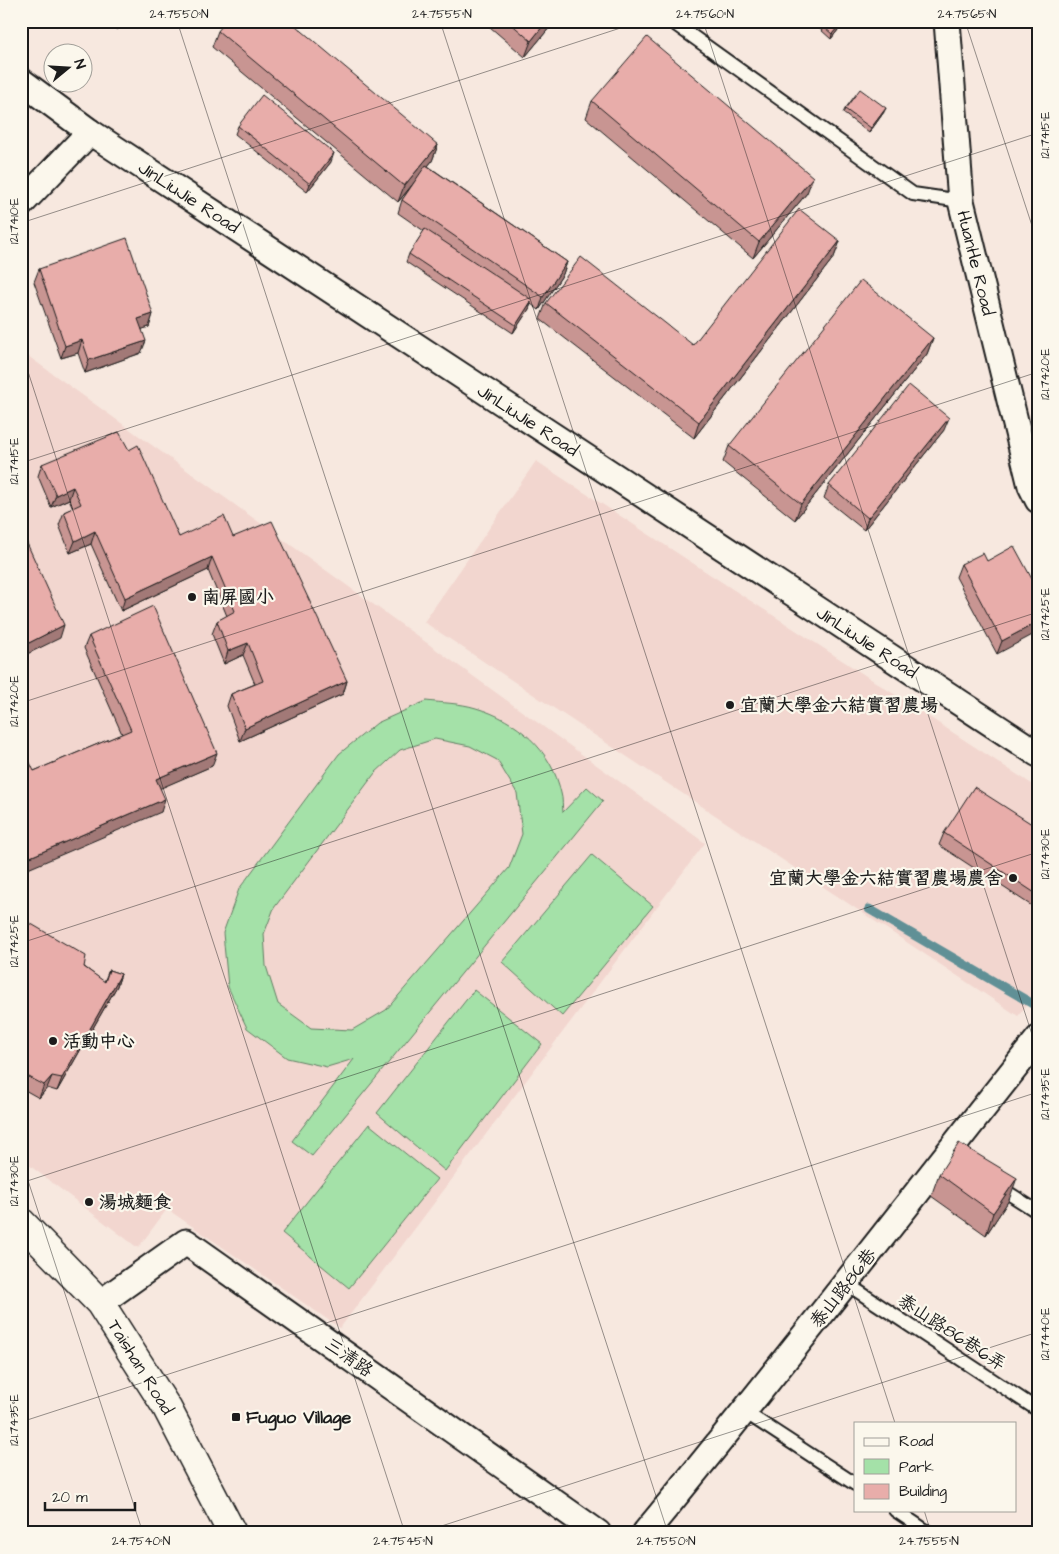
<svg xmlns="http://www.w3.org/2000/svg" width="1059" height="1554" viewBox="0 0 1059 1554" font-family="'Architects Daughter','LXGW WenKai TC',sans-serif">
	<rect width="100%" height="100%" fill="#f7e8df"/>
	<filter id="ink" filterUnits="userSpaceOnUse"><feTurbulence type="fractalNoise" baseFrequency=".02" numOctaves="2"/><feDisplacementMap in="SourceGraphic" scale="10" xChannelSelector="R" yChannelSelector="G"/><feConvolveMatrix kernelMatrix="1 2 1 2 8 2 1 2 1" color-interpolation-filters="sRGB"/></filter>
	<g filter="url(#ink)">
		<g fill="#f2d6cf">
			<path d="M21,351L705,843L340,1328L167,1209L138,1248L21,1159Z"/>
			<path d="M536,461L1038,788V991L1018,1016L424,622Z"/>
		</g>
		<g fill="#a4e1a8" stroke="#607e62" fill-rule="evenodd">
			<path d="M426,701C442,703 460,703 476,708C517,720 552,750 561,793C563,799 562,806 563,812L587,787L603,801L312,1156L292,1141L354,1059L327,1067L287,1058L247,1028L228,987L223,933L239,889L339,754L377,723ZM435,739L470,746L497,760L517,793L522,834L509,868L386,1010L352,1030L311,1028L278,1004L266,966L264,934L274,908L375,773L400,750Z"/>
			<path d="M592,855L653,906L562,1016L502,962Z"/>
			<path d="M474,990L542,1044L445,1171L377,1113Z"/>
			<path d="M369,1124L437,1179L349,1288L282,1233Z"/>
		</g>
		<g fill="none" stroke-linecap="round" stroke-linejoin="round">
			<path stroke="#609096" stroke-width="9" d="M869,909L1038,1007"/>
			<g stroke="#1c1c1c" stroke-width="16">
				<g id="lane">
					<path d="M671,21L913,194L961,201"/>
					<path d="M996,1185L1038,1212"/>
					<path d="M847,1284L1038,1410"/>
					<path d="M745,1412L855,1484"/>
					<path d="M895,1510L929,1533"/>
				</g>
			</g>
			<g stroke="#1c1c1c" stroke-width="29">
				<g id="street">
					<path d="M947,21L961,201L1031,486L1038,500"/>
					<path d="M21,81L90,132L1038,754"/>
					<path d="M21,204L90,132"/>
					<path d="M100,1303L186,1242L598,1533"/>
					<path d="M645,1533C779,1371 907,1204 1038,1039"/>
				</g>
			</g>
			<g stroke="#1c1c1c" stroke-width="31">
				<path id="primary" d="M21,1222L100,1303L167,1408L232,1533"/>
			</g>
			<use href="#lane" stroke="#fbf7ec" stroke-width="12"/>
			<use href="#street" stroke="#fbf7ec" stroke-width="25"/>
			<use href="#primary" stroke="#fbf7ec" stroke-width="28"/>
		</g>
		<g fill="#c89592" stroke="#1c1c1c">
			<path d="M107,21H125L117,30Z"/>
			<path d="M483,21H555L525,57Z"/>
			<path d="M811,21H845L831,39Z"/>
			<path d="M218,31L438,145L432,161L428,166L567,262L563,274L539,310L531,304L529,309L513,333L406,262L409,254L424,231L398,213L402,200L413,184L398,202L212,47Z"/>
			<path d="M592,101L807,193L753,258L586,118Z"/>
			<path d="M845,109L884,112L869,133L843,113Z"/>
			<path d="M238,126L331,162L307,192L235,134Z"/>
			<path d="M840,241L834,257L694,438L540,319L546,303L693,345Z"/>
			<path d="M39,269L153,314L149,327L142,329L141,353L85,373L78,353L61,358L34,282Z"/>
			<path d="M933,338L927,354L795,520L723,462L729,446Z"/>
			<path d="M944,430L864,530L824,498L829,485Z"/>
			<path d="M129,450L179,537H233L347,681L343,694L240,741L227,706L231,694L255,684L243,655L224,664L212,634L217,621L227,616L208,570L121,611L91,544L70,553L59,525L64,512L73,508L69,499L51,507L38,476L42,464Z"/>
			<path d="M987,561L1038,590L997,654L956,577L961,564Z"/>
			<path d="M89,636L212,766L160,788L161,812L34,771L122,734L84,648Z"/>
			<path d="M1038,828V910L939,845L944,833Z"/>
			<path d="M21,918L104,982L109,970L121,974L117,986L57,1091L47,1088L39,1098L23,1089Z"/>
			<path d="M939,1174L1009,1200L986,1235L931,1196Z"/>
		</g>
		<g fill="#a27977" stroke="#1c1c1c">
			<path d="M121,21H125L117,30Z"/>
			<path d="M547,21H555L525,57L531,41Z"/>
			<path d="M843,21H845L831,39L832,34Z"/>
			<path d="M886,108L884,112L869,133L871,128Z"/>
			<path d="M438,145L432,161L398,202L404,186Z"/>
			<path d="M334,153L331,162L307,192L310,184Z"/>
			<path d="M813,177L807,193L753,258L759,242Z"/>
			<path d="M840,241L834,257L694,438L699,422Z"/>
			<path d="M567,262L563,274L539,310L543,297Z"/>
			<path d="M532,300L529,309L513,333L516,325Z"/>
			<path d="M153,314L149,327L134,332L138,319Z"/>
			<path d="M933,338L927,354L795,520L801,504Z"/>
			<path d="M82,340L78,353L61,358L65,346Z"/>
			<path d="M146,341L141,353L85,373L89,360Z"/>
			<path d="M949,418L944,430L864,530L868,518Z"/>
			<path d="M73,487L69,499L51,507L56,495Z"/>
			<path d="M95,531L91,544L70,553L75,541Z"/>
			<path d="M212,557L208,570L121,611L125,598Z"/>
			<path d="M1038,622V632L997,654L1002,641Z"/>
			<path d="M64,625L60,638L21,657V647Z"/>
			<path d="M248,643L243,655L224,664L228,651Z"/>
			<path d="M347,681L343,694L240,741L245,728Z"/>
			<path d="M217,753L212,766L152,792L156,779Z"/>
			<path d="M165,799L161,812L21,872V861Z"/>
			<path d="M121,974L117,986L57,1091L62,1078Z"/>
			<path d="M27,1076L23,1089L21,1090V1083Z"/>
			<path d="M52,1076L47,1088L39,1098L44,1085Z"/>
			<path d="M1017,1178L1009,1200L986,1235L993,1213Z"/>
		</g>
		<g fill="#e8adaa" stroke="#1c1c1c">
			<path d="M226,21H290L438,145L404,186L218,31Z"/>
			<path d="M508,21H547L531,41Z"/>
			<path d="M817,21H843L832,34Z"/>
			<path d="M647,37L813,177L759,242L592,101Z"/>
			<path d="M860,89L886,108L871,128L845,109Z"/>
			<path d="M262,95L334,153L310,184L238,126Z"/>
			<path d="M426,165L567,262L543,297L402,200Z"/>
			<path d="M799,209L840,241L699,422L546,303L581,257L693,345Z"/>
			<path d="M425,229L532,300L516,325L409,254Z"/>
			<path d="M127,238L153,314L138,319L146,341L89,360L82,340L65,346L39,269Z"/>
			<path d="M861,280L933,338L801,504L729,446Z"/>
			<path d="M909,385L949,418L868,518L829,485Z"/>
			<path d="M119,432L129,450L138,445L179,537L224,516L233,537L272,521L347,681L245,728L231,694L263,681L248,643L228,651L217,621L235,611L212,557L125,598L95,531L75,541L64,512L81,504L73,487L56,495L42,464Z"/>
			<path d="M21,530L64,625L21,647Z"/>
			<path d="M1014,546L1038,590V622L1002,641L961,564L983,553L987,561Z"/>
			<path d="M153,606L217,753L156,779L165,799L21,861V744L34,771L131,730L89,636Z"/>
			<path d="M974,787L1038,828V895L944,833Z"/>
			<path d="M21,918L86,956L84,967L105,982L109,970L121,974L62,1078L52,1076L44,1085L27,1076L21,1083Z"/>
			<path d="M959,1143L1017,1178L993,1213L939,1174Z"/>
		</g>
	</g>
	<path fill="none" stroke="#1c1c1c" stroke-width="1" stroke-opacity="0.45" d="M177,21L668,1533M440,21L895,1423M703,21L1038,1053M965,21L1038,244M21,223L642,21M21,350L405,1533M21,463L1038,133M21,703L1038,372M21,943L1038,612M21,1159L143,1533M21,1183L1038,852M21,1422L1038,1092M924,1510L931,1533M420,1533L1038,1332"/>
	<g fill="#1c1c1c" stroke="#fbf7ec" stroke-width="2">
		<circle cx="192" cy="597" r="5"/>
		<circle cx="730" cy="705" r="5"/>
		<circle cx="1013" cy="878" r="5"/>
		<circle cx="53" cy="1041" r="5"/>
		<circle cx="89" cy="1202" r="5"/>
		<rect x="231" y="1412" width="10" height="10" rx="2.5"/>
	</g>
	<g text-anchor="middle" stroke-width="4.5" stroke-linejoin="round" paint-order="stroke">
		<g font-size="18" fill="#1c1c1c" stroke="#fbf7ec">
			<text transform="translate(189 197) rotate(33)" y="6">JinLiuJie Road</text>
			<text transform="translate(976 263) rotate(76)" y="6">HuanHe Road</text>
			<text transform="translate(528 420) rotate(33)" y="6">JinLiuJie Road</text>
			<text transform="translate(867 642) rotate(33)" y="6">JinLiuJie Road</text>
			<text transform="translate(843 1288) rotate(-52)" y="6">泰山路86巷</text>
			<text transform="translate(952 1332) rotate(33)" y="6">泰山路86巷6弄</text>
			<text transform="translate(349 1357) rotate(35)" y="6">三清路</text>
			<text transform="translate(141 1367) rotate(58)" y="6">Taishan Road</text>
		</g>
		<g font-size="18" font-weight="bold" fill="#1c1c1c" stroke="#fbf7ec" text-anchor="start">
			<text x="202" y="603">南屏國小</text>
			<text x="740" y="711">宜蘭大學金六結實習農場</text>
			<text x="1003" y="884" text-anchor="end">宜蘭大學金六結實習農場農舍</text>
			<text x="63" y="1047">活動中心</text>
			<text x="99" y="1208">湯城麵食</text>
			<text x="246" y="1423">Fuguo Village</text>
		</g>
	</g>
	<rect width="1059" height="1554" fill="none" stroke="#fbf7ec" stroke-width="55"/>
	<rect x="854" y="1422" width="162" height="90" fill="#fbf7ec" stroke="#a29f99"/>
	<rect x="864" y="1438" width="25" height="8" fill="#fbf7ec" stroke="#a29f99"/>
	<text x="899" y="1446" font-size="15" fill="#1c1c1c">Road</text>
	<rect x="864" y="1459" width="25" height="15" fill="#a4e1a8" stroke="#a29f99"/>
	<text x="899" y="1472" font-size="15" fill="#1c1c1c">Park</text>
	<rect x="864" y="1484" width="25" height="15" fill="#e8adaa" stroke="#a29f99"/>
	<text x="899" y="1496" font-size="15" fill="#1c1c1c">Building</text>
	<g transform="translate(68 68) rotate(72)"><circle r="24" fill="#fbf7ec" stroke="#a29f99"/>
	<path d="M0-4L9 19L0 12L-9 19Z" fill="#1c1c1c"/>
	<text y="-8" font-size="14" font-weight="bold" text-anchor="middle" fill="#1c1c1c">N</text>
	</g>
	<path d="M45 1502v8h90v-8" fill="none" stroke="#1c1c1c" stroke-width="2.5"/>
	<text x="52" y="1502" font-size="15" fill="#1c1c1c" stroke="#fbf7ec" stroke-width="4" paint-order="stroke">20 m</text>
	<rect x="28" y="28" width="1004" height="1498" fill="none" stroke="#1c1c1c" stroke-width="2"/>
	<g font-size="12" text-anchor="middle" fill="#1c1c1c">
		<text x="179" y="18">24.7550°N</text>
		<text x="442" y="18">24.7555°N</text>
		<text x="705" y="18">24.7560°N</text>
		<text x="967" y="18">24.7565°N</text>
		<text transform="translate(1045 135) rotate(-90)" y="4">121.7415°E</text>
		<text transform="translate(14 221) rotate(-90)" y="4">121.7410°E</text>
		<text transform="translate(1045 374) rotate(-90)" y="4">121.7420°E</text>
		<text transform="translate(14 461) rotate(-90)" y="4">121.7415°E</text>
		<text transform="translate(1045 614) rotate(-90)" y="4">121.7425°E</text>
		<text transform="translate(14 701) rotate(-90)" y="4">121.7420°E</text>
		<text transform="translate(1045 854) rotate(-90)" y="4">121.7430°E</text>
		<text transform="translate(14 941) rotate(-90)" y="4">121.7425°E</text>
		<text transform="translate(1045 1094) rotate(-90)" y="4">121.7435°E</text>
		<text transform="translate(14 1181) rotate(-90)" y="4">121.7430°E</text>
		<text transform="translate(1045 1334) rotate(-90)" y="4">121.7440°E</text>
		<text transform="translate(14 1420) rotate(-90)" y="4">121.7435°E</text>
		<text x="141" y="1545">24.7540°N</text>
		<text x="403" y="1545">24.7545°N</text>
		<text x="666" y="1545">24.7550°N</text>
		<text x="929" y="1545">24.7555°N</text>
	</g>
</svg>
